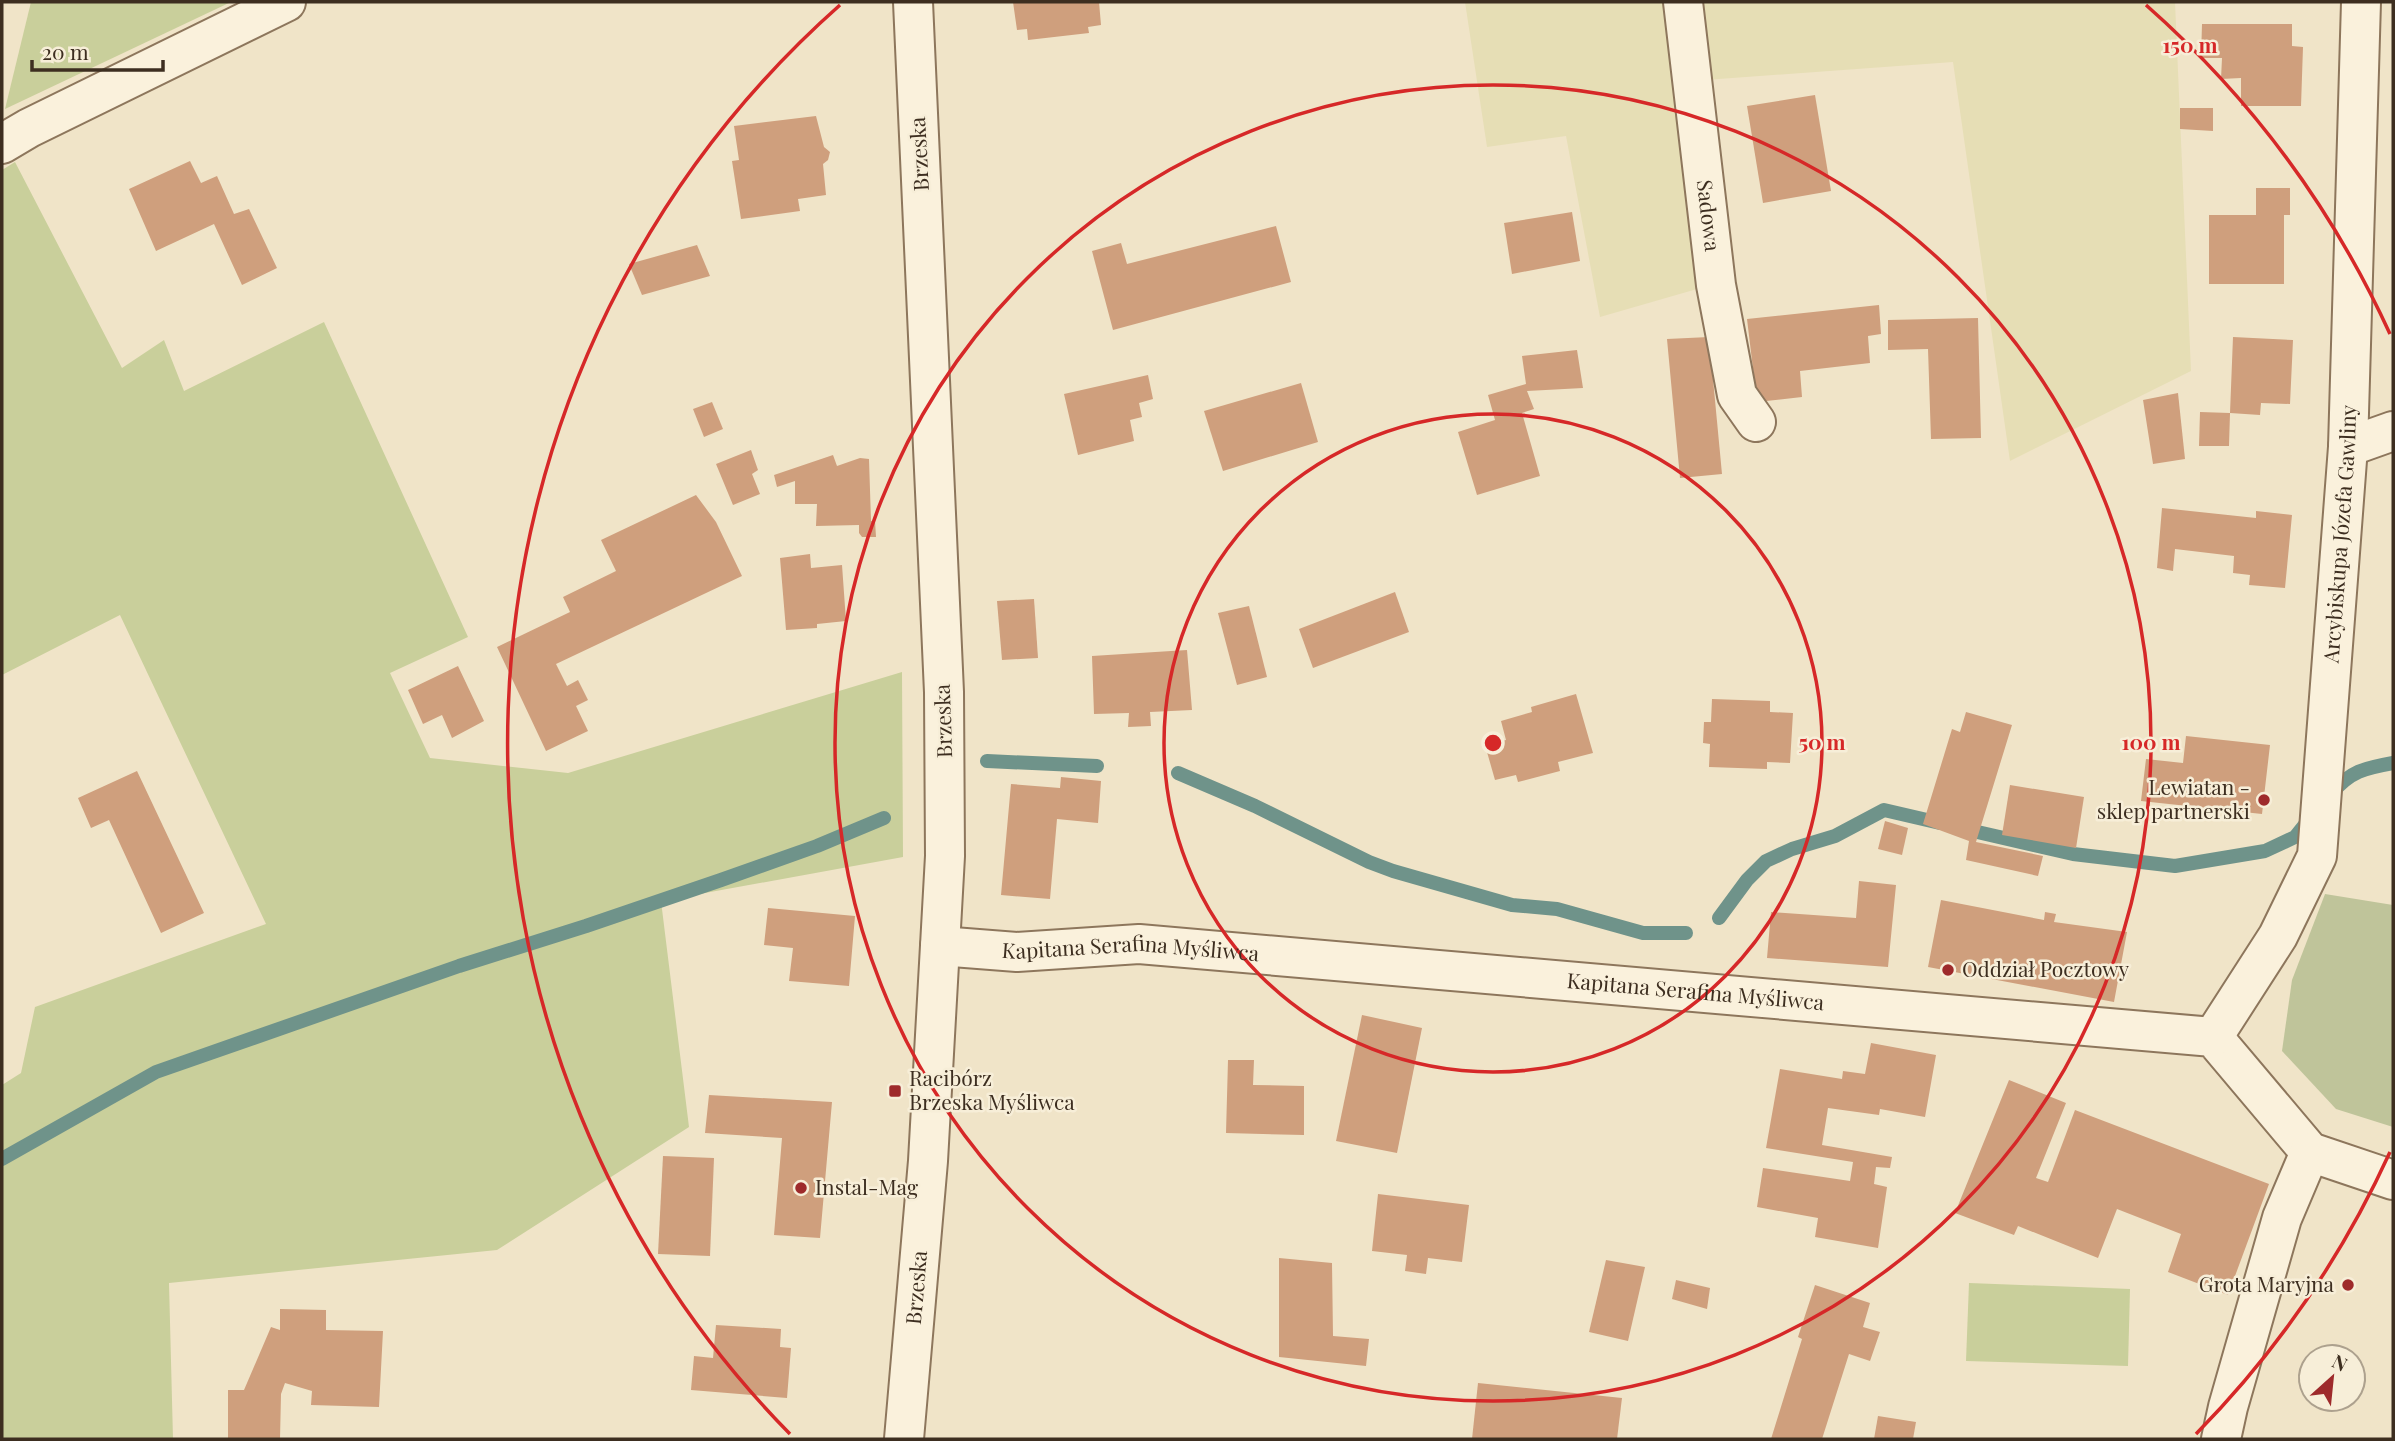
<svg xmlns="http://www.w3.org/2000/svg" width="2395" height="1441" viewBox="0 0 2395 1441" font-family="'Playfair Display',serif">
	<rect width="100%" height="100%" fill="#f0e4c8"/>
	<path fill="#e6deb5" d="M1465,2H2175L2191,371L2010,461L1953,62L1678,82L1697,289L1600,317L1566,136L1487,147Z"/>
	<g fill="#c9cf9b">
		<path d="M31,2H231L5,109Z"/>
		<path d="M15,162L122,368L164,340L184,391L324,322L468,637L390,673L430,758L568,773L902,672L903,857L661,901L689,1127L497,1250L169,1283L173,1439H2V1085L21,1073L35,1007L266,924L120,615L2,675V170Z"/>
		<path d="M1969,1283L2130,1289L2128,1366L1966,1361Z"/>
	</g>
	<path fill="#bfc49a" d="M2325,894L2393,905V1127L2336,1109L2282,1051L2292,980Z"/>
	<g fill="none" stroke-linecap="round" stroke-linejoin="round">
		<g stroke="#6f938a" stroke-width="14">
			<path d="M987,761L1097,766"/>
			<path d="M1178,773L1255,806L1369,862L1393,871L1512,905L1557,909L1643,933H1686"/>
			<path d="M2331,794C2350,771 2365,768 2393,763"/>
			<path d="M1960,828L2073,854L2175,866L2265,851L2295,837L2311,817"/>
			<path d="M1719,918L1747,880L1766,861L1792,849L1835,836L1884,810L1940,823"/>
			<path d="M2,1159L156,1072L459,966L586,926L721,880L817,846L884,818"/>
		</g>
	</g>
	<g fill="#cf9f7d">
		<path d="M1013,2H1099L1101,25L1088,27L1089,33L1028,40L1027,29L1017,30Z"/>
		<path d="M2202,24H2292V46L2303,47L2301,106H2241V78L2221,79L2222,58H2201Z"/>
		<path d="M1815,95L1831,191L1763,203L1747,106Z"/>
		<path d="M2180,108H2213V131L2180,129Z"/>
		<path d="M816,116L824,147L830,152L828,160L823,164L826,195L798,199L800,211L741,219L732,161L739,160L734,126Z"/>
		<path d="M190,161L201,183L217,176L234,214L249,209L277,268L242,285L214,224L156,251L129,189Z"/>
		<path d="M2256,188H2290V215H2284V284H2209V215H2256Z"/>
		<path d="M1572,212L1580,261L1512,274L1504,223Z"/>
		<path d="M1276,226L1291,282L1113,330L1092,251L1121,243L1127,264Z"/>
		<path d="M697,245L710,276L642,295L629,264Z"/>
		<path d="M1879,305L1881,334L1868,336L1870,363L1800,371L1802,397L1757,402L1747,319Z"/>
		<path d="M1978,318L1981,438L1931,439L1928,349L1888,350V320Z"/>
		<path d="M1709,337L1722,474L1680,478L1667,339Z"/>
		<path d="M2233,337L2293,340L2290,404L2261,403L2260,415L2230,413Z"/>
		<path d="M1577,350L1583,388L1527,391L1534,409L1522,413L1540,476L1477,495L1458,432L1495,420L1488,395L1526,384L1522,356Z"/>
		<path d="M1148,375L1153,399L1139,403L1142,417L1130,420L1134,441L1078,455L1064,394Z"/>
		<path d="M1301,383L1318,442L1223,471L1204,411Z"/>
		<path d="M2178,393L2185,459L2153,464L2143,400Z"/>
		<path d="M712,402L723,429L704,437L693,409Z"/>
		<path d="M2200,412L2230,413L2229,446H2199Z"/>
		<path d="M751,450L758,470L752,474L760,494L733,505L716,464Z"/>
		<path d="M833,455L837,466L860,458L869,459L871,521H875L876,537H862L859,533V525L816,526L817,504H795V481L777,487L774,475Z"/>
		<path d="M696,495L716,522L742,576L556,664L567,686L578,680L588,700L576,706L588,731L546,751L497,647L570,612L563,597L616,571L601,540Z"/>
		<path d="M2162,508L2256,518V511L2292,515L2285,588L2249,585L2250,575L2233,573L2234,556L2175,549L2173,571L2157,568Z"/>
		<path d="M810,554L811,568L842,565L846,621L817,624V628L786,630L780,558Z"/>
		<path d="M1395,592L1409,632L1313,668L1299,629Z"/>
		<path d="M1034,599L1038,658L1002,660L997,601Z"/>
		<path d="M1249,606L1267,677L1237,685L1218,613Z"/>
		<path d="M1187,650L1192,710L1150,712L1151,726L1128,727L1129,713L1094,714L1092,656Z"/>
		<path d="M458,666L484,721L452,738L442,715L423,724L408,690Z"/>
		<path d="M1576,694L1593,753L1558,762L1560,771L1518,782L1516,775L1495,780L1485,745L1506,740L1501,721L1532,712L1531,707Z"/>
		<path d="M1712,699L1770,701V712L1793,713L1790,763L1767,762V769L1709,767L1710,744L1703,743L1704,722H1711Z"/>
		<path d="M1966,712L2012,725L1976,842L2043,856L2038,876L1966,860L1969,841L1923,824L1952,729L1960,732Z"/>
		<path d="M2186,736L2270,745L2262,814L2141,801L2146,759L2183,763Z"/>
		<path d="M137,771L204,913L161,933L109,820L91,828L78,798Z"/>
		<path d="M1061,777L1101,781L1098,823L1057,819L1050,899L1001,895L1011,784L1060,788Z"/>
		<path d="M2010,785L2084,797L2076,848L2002,835Z"/>
		<path d="M1885,821L1908,828L1902,855L1878,849Z"/>
		<path d="M1859,881L1896,885L1888,967L1767,958L1771,912L1856,918Z"/>
		<path d="M1941,900L2044,920L2045,912L2056,914L2054,922L2127,932L2114,1002L1928,967Z"/>
		<path d="M768,908L855,916L849,986L789,981L793,948L764,945Z"/>
		<path d="M1362,1015L1422,1028L1397,1153L1336,1141Z"/>
		<path d="M1871,1043L1936,1055L1925,1117L1880,1109L1879,1115L1828,1108L1822,1145L1892,1157L1890,1168L1876,1167L1874,1184L1887,1187L1878,1248L1815,1237L1818,1218L1757,1207L1763,1168L1850,1181L1853,1162L1766,1148L1780,1069L1842,1079L1843,1071L1865,1074Z"/>
		<path d="M1228,1060H1254L1253,1085L1304,1086V1135L1226,1133Z"/>
		<path d="M2009,1080L2066,1103L2036,1178L2048,1182L2075,1110L2269,1184L2228,1295L2168,1272L2181,1234L2117,1209L2098,1258L2018,1226L2014,1235L1955,1213Z"/>
		<path d="M709,1095L832,1102L820,1238L774,1235L782,1138L705,1133Z"/>
		<path d="M663,1156L714,1158L710,1256L658,1254Z"/>
		<path d="M1378,1194L1469,1205L1462,1262L1428,1258L1426,1274L1405,1271L1407,1255L1372,1251Z"/>
		<path d="M1279,1258L1332,1263L1333,1336L1369,1339L1366,1366L1279,1357Z"/>
		<path d="M1606,1260L1645,1267L1628,1341L1589,1332Z"/>
		<path d="M1676,1280L1710,1288L1707,1309L1672,1299Z"/>
		<path d="M1815,1285L1870,1303L1863,1327L1880,1332L1870,1361L1849,1354L1822,1439H1771L1802,1339L1798,1337Z"/>
		<path d="M280,1309L326,1310V1330L383,1331L379,1407L311,1405L312,1391L285,1383L281,1394L280,1439H228V1390H244L271,1327L280,1330Z"/>
		<path d="M716,1325L781,1329L780,1347L791,1348L787,1398L691,1390L694,1356L713,1358Z"/>
		<path d="M1478,1383L1622,1398L1617,1439H1472Z"/>
		<path d="M1878,1416L1916,1422L1913,1439H1874Z"/>
	</g>
	<g fill="none" stroke-linecap="round" stroke-linejoin="round">
		<g stroke="#8d765c" stroke-width="42">
			<g id="minor">
				<path id="s1" d="M1683,2L1716,285L1737,395L1756,422"/>
				<path d="M2,144L29,128L286,2"/>
				<path d="M2348,447L2393,431"/>
				<path id="s2" d="M940,946L1017,952L1139,944L2213,1037L2310,1152L2393,1180"/>
				<path id="s3" d="M2213,1037L2278,936L2317,856L2348,447L2361,2"/>
				<path d="M2221,1439L2228,1407L2282,1218L2310,1152"/>
			</g>
		</g>
		<g stroke="#8d765c" stroke-width="42">
			<g id="tertiary">
				<path id="s4" d="M904,1439L928,1161L945,856L944,692L913,2"/>
			</g>
		</g>
		<use href="#minor" stroke="#faf1dc" stroke-width="38"/>
		<use href="#tertiary" stroke="#faf1dc" stroke-width="38"/>
	</g>
	<g fill="none" stroke="#d62828" stroke-width="3.5">
		<circle cx="1493" cy="743" r="329"/>
		<circle cx="1493" cy="743" r="658"/>
		<path d="M2390 1152A986 986 0 0 1 2196 1434M790 1434A986 986 0 0 1 840 5M2146 5A986 986 0 0 1 2390 334"/>
	</g>
	<g fill="#9e2a2b" stroke="#f7eed8" stroke-width="2.5">
		<circle cx="2264" cy="800" r="7"/>
		<circle cx="1948" cy="970" r="7"/>
		<rect x="888" y="1084" width="14" height="14" rx="3.5"/>
		<circle cx="801" cy="1188" r="7"/>
		<circle cx="2348" cy="1285" r="7"/>
	</g>
	<g text-anchor="middle" stroke-width="5" stroke-linejoin="round" paint-order="stroke">
		<g font-size="21" fill="#3d2e20" stroke="#f7eed8">
			<text transform="translate(920 154) rotate(-93)" y="7">Brzeska</text>
			<text dy="7" stroke="none"><textPath href="#s1" startOffset="215">Sadowa</textPath></text>
			<text dy="7" stroke="none"><textPath href="#s3" startOffset="532">Arcybiskupa Józefa Gawliny</textPath></text>
			<text transform="translate(944 721) rotate(-92)" y="7">Brzeska</text>
			<text dy="7" stroke="none"><textPath href="#s2" startOffset="191">Kapitana Serafina Myśliwca</textPath></text>
			<text dy="7" stroke="none"><textPath href="#s2" startOffset="758">Kapitana Serafina Myśliwca</textPath></text>
			<text dy="7" stroke="none"><textPath href="#s4" startOffset="152">Brzeska</textPath></text>
		</g>
		<g font-size="21" fill="#3d2e20" stroke="#f7eed8" text-anchor="start">
			<text x="2250" y="795" text-anchor="end">Lewiatan -<tspan x="2250" dy="24">sklep partnerski</tspan></text>
			<text x="1962" y="977">Oddział Pocztowy</text>
			<text x="909" y="1086">Racibórz<tspan x="909" dy="24">Brzeska Myśliwca</tspan></text>
			<text x="815" y="1195">Instal-Mag</text>
			<text x="2334" y="1292" text-anchor="end">Grota Maryjna</text>
		</g>
	</g>
	<circle cx="1493" cy="743" r="10" fill="#d62828" stroke="#f7eed8" stroke-width="3.5"/>
	<g font-size="21" text-anchor="middle" font-weight="bold" fill="#d62828" stroke="#f7eed8" stroke-width="5" stroke-linejoin="round" paint-order="stroke">
		<text x="2190" y="53">150 m</text>
		<text x="1822" y="750">50 m</text>
		<text x="2151" y="750">100 m</text>
	</g>
	<rect width="2395" height="1441" fill="none" stroke="#3d2e20" stroke-width="7"/>
	<g transform="translate(2332 1378) rotate(27)"><circle r="33" fill="#f7eed8" stroke="#ada18e" stroke-width="2"/>
	<path d="M0-5L12 26L0 18L-12 26Z" fill="#9e2a2b"/>
	<text y="-10" font-size="19" font-weight="bold" text-anchor="middle" fill="#3d2e20">N</text>
	</g>
	<path d="M32 60v10h131v-10" fill="none" stroke="#3d2e20" stroke-width="3.5"/>
	<text x="42" y="60" font-size="21" fill="#3d2e20" stroke="#f7eed8" stroke-width="5" paint-order="stroke">20 m</text>
</svg>
